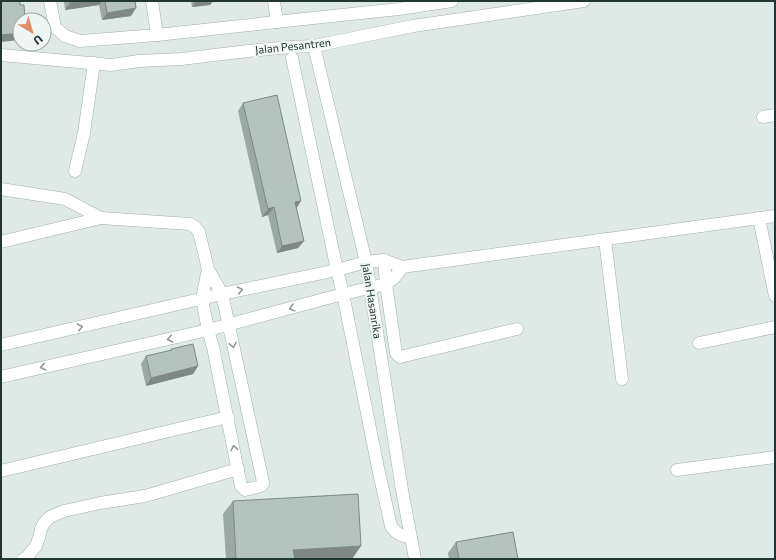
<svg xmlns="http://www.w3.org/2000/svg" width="776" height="560" viewBox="0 0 776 560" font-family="Commissioner,sans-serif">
	<rect width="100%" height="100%" fill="#dfe9e5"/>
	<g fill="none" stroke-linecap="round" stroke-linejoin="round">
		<g stroke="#a3b0ac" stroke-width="13">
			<g id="minor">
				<path d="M50,1L55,27L65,36L80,41L157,35L285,21L399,9L452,1"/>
				<path d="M152,1L157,35"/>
				<path d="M274,1L277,22"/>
				<path d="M314,46L366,262L402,490L415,559"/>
				<path d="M1,55L111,65L139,61L181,59L248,51L290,47L314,46L413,26L584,1"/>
				<path d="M292,58L337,270L343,294L378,468L391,526C396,534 402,536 411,538"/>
				<path d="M763,117L775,115"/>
				<path d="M75,171L84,133L94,63"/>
				<path d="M1,189L65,199L101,218"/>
				<path d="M759,218L775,296"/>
				<path d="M605,239L622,379"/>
				<path d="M1,242L101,218L190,224L195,227L199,232L208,269L222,294L263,482V484L261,486L245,490L241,486L213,347L208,330L202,299L208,269"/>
				<path d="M384,260L386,284L396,353L400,357L517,329"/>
				<path d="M699,343L775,327"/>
				<path d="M1,345L222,294L337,270L366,262L384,260L402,267L775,216"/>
				<path d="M1,377L208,330L343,294L386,284L395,277L402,267"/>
				<path d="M677,470L775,457"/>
				<path d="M1,471L228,417"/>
				<path d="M23,559L27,557L36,546L39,538L41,529L44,523L50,517L64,511L100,503L145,496L238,469"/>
			</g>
		</g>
		<use href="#minor" stroke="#fff" stroke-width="12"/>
	</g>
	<g fill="#9ca8a3">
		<path d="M64,1H135L131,16L102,20L99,5L65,10Z"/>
		<path d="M191,1H213L210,5L192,7Z"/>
		<path d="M243,103L296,208L304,241L298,248L277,253L268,215L262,217L238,111Z"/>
		<path d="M171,349L198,366L193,374L146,386L141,364L146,356L170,351Z"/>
		<path d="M233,501L352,559H226L223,514Z"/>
		<path d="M456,542L518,559H449L448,553Z"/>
	</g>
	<g fill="#7f8885">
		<path d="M82,1H102L99,5L65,10L70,3Z"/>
		<path d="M196,1H213L210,5L192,7Z"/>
		<path d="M136,8L131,16L102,20L107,13Z"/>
		<path d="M20,33V40L1,42V35Z"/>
		<path d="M301,201L296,209L295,202Z"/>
		<path d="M274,207L268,215L262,217L268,209Z"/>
		<path d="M304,241L298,248L277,253L282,246Z"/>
		<path d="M198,366L193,374L146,386L151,378Z"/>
		<path d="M361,546L352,559H287L293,550Z"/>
	</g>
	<g fill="#b5c3be" stroke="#7f8885">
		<path d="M1,1H20V5H24L25,20H20V33L1,35Z"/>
		<path d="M70,1H82L70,3Z"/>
		<path d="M105,1H135L136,8L107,13Z"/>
		<path d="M277,95L301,201L295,202L304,241L282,246L274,207L268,209L243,103Z"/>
		<path d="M193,344L198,366L151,378L146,356L172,350L171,349Z"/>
		<path d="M358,494L361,546L293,550L295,559H236L233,501Z"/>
		<path d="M513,532L518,559H459L456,542Z"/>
	</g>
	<defs><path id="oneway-chevron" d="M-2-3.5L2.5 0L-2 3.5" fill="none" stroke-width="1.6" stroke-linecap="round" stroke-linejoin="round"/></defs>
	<g stroke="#909b99">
		<use href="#oneway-chevron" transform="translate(240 290) rotate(-12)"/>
		<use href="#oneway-chevron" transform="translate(292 308) rotate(165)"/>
		<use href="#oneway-chevron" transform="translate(80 327) rotate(-13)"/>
		<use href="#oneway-chevron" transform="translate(170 339) rotate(167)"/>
		<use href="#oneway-chevron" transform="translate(233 345) rotate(78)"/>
		<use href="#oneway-chevron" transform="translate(43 367) rotate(167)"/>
		<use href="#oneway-chevron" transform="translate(234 448) rotate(-101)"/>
	</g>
	<g text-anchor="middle" stroke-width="4" stroke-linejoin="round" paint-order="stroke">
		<g font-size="11" fill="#223733" stroke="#eff6f3">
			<text transform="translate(293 46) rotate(-6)" y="4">Jalan Pesantren</text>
			<text transform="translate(372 301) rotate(81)" y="4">Jalan Hasanrika</text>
		</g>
	</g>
	<rect width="776" height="560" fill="none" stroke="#223733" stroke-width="4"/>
	<g transform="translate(32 32) rotate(142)"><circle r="19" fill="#eff6f3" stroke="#9daaa6"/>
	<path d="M0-3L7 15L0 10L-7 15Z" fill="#e28e64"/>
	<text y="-6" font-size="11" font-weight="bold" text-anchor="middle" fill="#223733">U</text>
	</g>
</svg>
